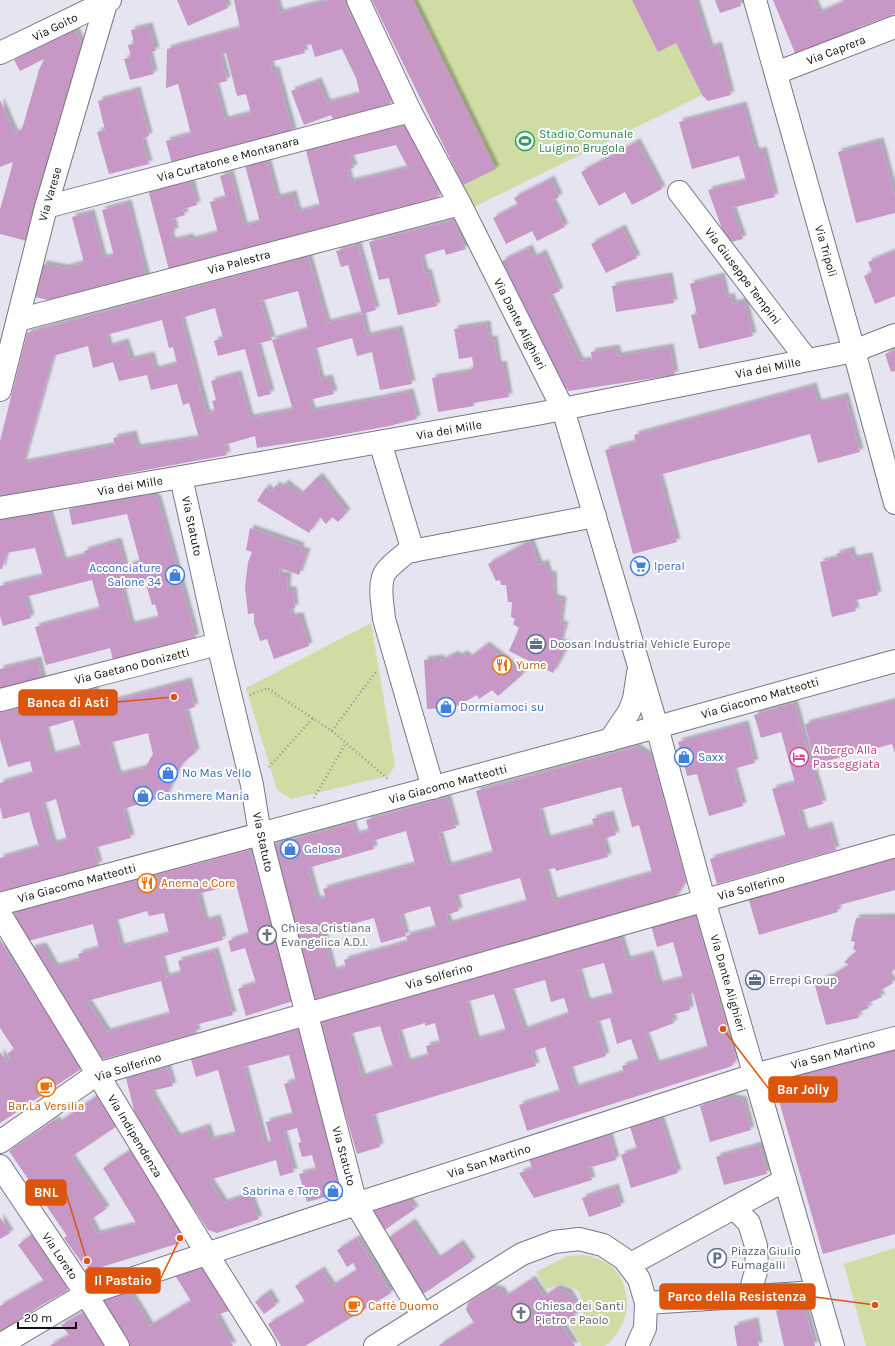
<svg xmlns="http://www.w3.org/2000/svg" width="895" height="1346" viewBox="0 0 895 1346" font-family="Karla,sans-serif">
	<defs>
		<filter id="shadow"><feDropShadow dx="3.5" dy="-3.5" stdDeviation="1" flood-color="#0004"/></filter>
	</defs>
	<rect width="100%" height="100%" fill="#e6e4f1"/>
	<g fill="#cfdda5">
		<path d="M372,0H654L702,95L474,207Z"/>
		<path d="M371,623L395,766L388,776L291,799L277,790L246,688Z"/>
		<path d="M895,1248V1346H866L844,1264Z"/>
		<path d="M583,1255C593,1257 602,1259 611,1266C630,1283 632,1314 617,1333C614,1337 609,1345 604,1346C598,1346 589,1346 582,1346L570,1326L582,1319L585,1306L578,1291L570,1286L560,1284L546,1289L536,1272L567,1256Z"/>
	</g>
	<g fill="#c798c5" fill-rule="evenodd" filter="url(#shadow)">
		<path d="M177,0H225L228,8L188,26Z"/>
		<path d="M234,0H276L280,13L329,0H343L392,97L389,106L334,121L331,115L304,125L291,91L318,81L327,103L360,94L356,78L342,49L315,57L311,44L303,46L305,53L270,62L272,71L276,70L293,132L172,164L166,141L191,134L178,84L166,88L167,49L240,28ZM226,53L237,96L246,94L251,113L225,120L215,84L227,81L220,54Z"/>
		<path d="M372,0H413L496,169L463,185Z"/>
		<path d="M632,0H695L710,48L718,45L731,95L708,101L702,95L676,43L658,52Z"/>
		<path d="M715,0H739L741,6L720,13Z"/>
		<path d="M773,0H813L819,13L844,2L843,0H895V14L855,29L858,36L797,58Z"/>
		<path d="M149,26L156,51L149,52L154,74L130,80L124,59L131,57L128,45L134,44L131,30Z"/>
		<path d="M75,29L82,44L27,241L0,234V210L13,162L0,167V100L15,134L22,129L39,70L44,59L20,71L14,60Z"/>
		<path d="M137,90L149,136L142,139L149,164L109,174L97,132L105,130L98,101Z"/>
		<path d="M743,105L756,152L763,150L775,197L732,208L743,239L727,243L708,190L746,181L739,156L692,169L679,122Z"/>
		<path d="M406,121L439,188L436,201L169,270L148,189L190,178L197,205L183,209L185,215L172,219L175,231L170,233L172,241L190,237L191,240L218,233L210,202L226,198L220,176L230,173L244,226L260,222L245,165L267,160L277,198L293,194L298,212L320,206L305,147ZM396,145L408,168L350,182L347,170L354,168L350,156Z"/>
		<path d="M880,141L895,196V213L856,223L838,152Z"/>
		<path d="M637,142L662,189L632,205L625,192L599,206L581,172Z"/>
		<path d="M551,179L559,197L552,201L565,227L537,241L532,231L506,244L493,218L518,205L514,198Z"/>
		<path d="M128,203L147,279L57,302L35,297L43,264L65,268L84,263L72,217L91,213L103,258L114,256L102,210Z"/>
		<path d="M449,221L454,222L466,249L446,255L444,249L421,256L425,273L428,272L437,306L398,315L389,278L379,280L369,242Z"/>
		<path d="M622,228L637,258L606,273L591,244Z"/>
		<path d="M358,245L376,310L362,314L348,265L341,267L336,251Z"/>
		<path d="M529,248L533,258L543,253L560,291L549,296L580,361L592,360L591,352L616,348L618,356L670,347L675,375L569,391L560,382L502,261Z"/>
		<path d="M895,251V296L875,304L864,276L872,272L868,262Z"/>
		<path d="M308,256L327,323L362,314L367,336L399,329L412,384L380,390L372,352L357,356L352,338L313,349L321,380L329,378L334,394L309,400L312,411L382,398L410,392L417,419L389,426L318,439L257,448L255,436L224,445L227,455L0,497V441L27,333ZM298,291L308,329L272,340L293,410L250,418L238,374L211,381L216,400L212,401L215,411L207,414L181,318L215,308L223,338L214,341L218,356L245,349L258,397L271,394L257,344L272,340L260,301ZM162,320L169,348L173,347L177,364L155,370L151,355L131,360L125,342L109,347L106,335ZM88,346L93,368L113,362L119,381L147,375L151,390L177,384L183,405L189,403L199,438L137,448L133,434L113,438L115,445L23,463L53,356Z"/>
		<path d="M669,276L674,303L616,312L612,286Z"/>
		<path d="M721,276L726,298L731,296L733,304L744,301L753,336L699,349L691,315L697,314L690,284Z"/>
		<path d="M487,324L489,340L494,339L498,365L503,364L509,397L473,403L474,406L438,412L432,378L468,372V370L474,369L472,357L459,359L454,329Z"/>
		<path d="M895,350V371L891,372L885,354Z"/>
		<path d="M813,386L818,403L845,396L860,452L818,463L810,434L659,475L677,542L633,554L605,450L636,442L634,435Z"/>
		<path d="M319,476L347,512L338,522L332,517L326,524L320,517L309,533L257,501L266,487L271,492L276,485L281,488L285,483L300,495Z"/>
		<path d="M151,492L158,500L196,638L113,660L110,648L46,665L35,627L100,609L92,580L25,597L31,618L3,626L0,616V586L43,576L35,548L6,553L2,569H0V519L48,510L63,561L85,555L84,551L118,541L125,567L140,562L127,514L72,525L69,509ZM146,584L152,605L155,604L159,618L131,625L122,590Z"/>
		<path d="M250,528L301,546L300,550L307,552L299,575L280,568L279,575H288L287,590H293L295,608L290,609L291,617L300,616L309,646L274,659L267,639L260,641L254,622V613L248,614L245,587L248,562L252,552L246,550Z"/>
		<path d="M530,541L539,565L545,563L549,575L553,574L554,598L563,600L560,624L565,625L560,642L568,645L553,673L509,651L519,628L513,624L515,619L511,617L512,602H508L506,585H501L500,580L496,581L488,564Z"/>
		<path d="M851,550L853,559L869,556L878,595L853,601L856,611L832,617L820,562L837,558L836,554Z"/>
		<path d="M486,645L523,674L498,696L492,690L479,699L477,695L453,708L427,709L424,660L440,658L441,661L455,654L458,657L464,654L469,658Z"/>
		<path d="M38,660L43,681L0,692V669Z"/>
		<path d="M188,681L195,707L185,710L196,752L184,762L178,770L166,796L123,809L131,838L94,848L99,865L0,892V858L39,847L29,812L3,819L0,807V783L33,774L30,761L8,767L0,739V711L93,685L99,705ZM73,720L81,747L52,755L45,728ZM148,733L153,754L145,768L118,775L109,743ZM56,799L67,840L53,844L42,804Z"/>
		<path d="M895,701V753L892,744L815,764L805,724Z"/>
		<path d="M794,703L823,804L799,811L805,832L829,825L836,850L717,884L710,859L786,837L772,789L795,783L781,732L761,738L754,715Z"/>
		<path d="M745,724L755,763L733,769L743,806L709,816L697,774L687,776L678,742Z"/>
		<path d="M636,747L652,758L686,881L674,900L314,1000L271,845L352,823L356,835L369,831L366,820L447,797L456,828L439,833L448,866L493,853L476,791ZM621,787L632,827L639,825L652,873L554,901L545,870L555,868L556,871L608,857L603,839L616,835L610,814L592,819L594,826L547,839L539,809ZM406,831L415,864L323,889L326,898L317,900L308,868L374,849L372,841ZM520,878L527,902L449,924L446,915L459,911L455,896ZM430,906L436,928L406,936L408,942L344,960L346,967L333,971L323,932L374,918L381,943L406,936L400,915Z"/>
		<path d="M250,850L293,1001L246,1016L238,989L256,983L245,948L231,952L228,941L249,934L236,884L198,894L205,921L217,918L223,940L161,957L166,977L181,973L178,961L215,951L233,1015L195,1025L197,1033L104,1059L96,1057L30,949L43,946L55,967L80,960L78,954L99,948L93,924L24,942L14,912ZM147,911L149,916L164,913L169,934L121,947L114,921ZM161,981L170,1014L107,1032L87,1001Z"/>
		<path d="M895,855V890L836,906L838,912L759,935L748,897Z"/>
		<path d="M695,913L736,1058L732,1066L527,1131L519,1105L560,1092L545,1047L531,1052L536,1066L372,1115L380,1147L357,1154L318,1021L619,934L627,960L650,954L659,985L683,978L673,942L657,947L651,925ZM604,963L613,995L587,1002L578,970ZM545,980L551,1002L564,998L569,1014L524,1030L510,990ZM693,993L708,1048L656,1064L645,1034L674,1023L671,1015L690,1010L688,995ZM494,994L506,1031L476,1040L466,1002ZM610,1018L617,1044L631,1039L639,1061L622,1066L624,1072L575,1088L569,1068L606,1056L596,1022ZM425,1023V1026L435,1023L440,1043L426,1046L428,1056L407,1062L398,1031ZM380,1026L393,1067L362,1077L349,1034Z"/>
		<path d="M895,917V969L888,975L893,983L878,992L882,997L866,1004L869,1008L857,1013L859,1018L826,1025L814,982L830,977L849,965L844,962L857,951L853,949L855,942L851,941L856,918Z"/>
		<path d="M0,939L11,959L84,1067L0,1123V1052L7,1062L11,1060L7,1054L14,1049L0,1028Z"/>
		<path d="M299,1026L344,1192L307,1202L299,1174L316,1170L312,1155L302,1157L298,1143L301,1142L297,1128L283,1132L294,1172L280,1176L276,1160L209,1180L224,1203L249,1194L259,1219L217,1233L208,1230L131,1112L134,1110L126,1078L167,1067L173,1086L151,1091L154,1099L177,1137L207,1127L211,1140L236,1134L218,1070L196,1077L190,1056ZM289,1055L296,1081L284,1084L293,1115L266,1122L271,1142L265,1145L244,1067Z"/>
		<path d="M895,1049V1234L823,1254L773,1080Z"/>
		<path d="M97,1096L117,1126L71,1157L106,1209L90,1220L97,1234L137,1224L103,1168L131,1150L185,1232L183,1239L180,1243L95,1269L89,1268L82,1263L64,1238L67,1236L9,1151L56,1119L58,1123Z"/>
		<path d="M729,1097L743,1100L751,1130L710,1142L700,1106Z"/>
		<path d="M660,1118L678,1173L631,1188L621,1155L637,1149L630,1127Z"/>
		<path d="M608,1133L616,1160L588,1168L592,1180L534,1198L519,1173L532,1169L529,1158Z"/>
		<path d="M759,1145L767,1174L724,1185L716,1157Z"/>
		<path d="M615,1187L621,1206L589,1217L582,1198Z"/>
		<path d="M408,1199L415,1209L383,1231L370,1211Z"/>
		<path d="M0,1217L10,1233L0,1239Z"/>
		<path d="M412,1222L437,1259L460,1243L472,1261L423,1294L387,1239Z"/>
		<path d="M34,1233L68,1282L67,1291L40,1306L0,1332V1306L44,1281L18,1245Z"/>
		<path d="M357,1238L391,1293L305,1346H281L268,1324L305,1302L295,1286L321,1270L332,1286L357,1270L353,1263L347,1267L337,1250Z"/>
		<path d="M203,1265L232,1310L216,1315L233,1346H129L103,1305L105,1297L126,1287L150,1326L191,1301L175,1275Z"/>
		<path d="M532,1279L544,1297L556,1288L568,1292L575,1303L574,1317L561,1324L575,1346H438L474,1323L466,1310L468,1303L491,1288L501,1290L505,1297Z"/>
		<path d="M268,1292L276,1305L264,1314L255,1302Z"/>
		<path d="M803,1302L815,1346H784L776,1311Z"/>
		<path d="M86,1311L109,1346H49L69,1335L61,1325Z"/>
		<path d="M755,1321L759,1346H737L734,1326Z"/>
	</g>
	<g fill="none" stroke-linecap="round" stroke-linejoin="round">
		<g stroke="#797783" stroke-width="24">
			<g id="minor">
				<path d="M358,0L410,111L460,204L563,409L657,727L704,900L833,1346"/>
				<path d="M755,0L854,351L895,503"/>
				<path d="M0,53L110,0"/>
				<path d="M776,73L895,27"/>
				<path d="M679,192L807,360"/>
				<path d="M46,207L410,111"/>
				<path d="M18,320L460,204"/>
				<path d="M0,390L46,207L107,0"/>
				<path d="M380,442L413,551"/>
				<path d="M181,477L218,644L252,785L260,834L356,1204L423,1316L375,1346"/>
				<path d="M0,508L181,477L537,414L854,351L895,335"/>
				<path d="M0,700L218,644"/>
				<path d="M610,740L629,712L634,699L638,673"/>
				<path d="M433,788L384,619C383,606 379,590 383,577C385,569 400,558 407,552L595,516"/>
				<path d="M0,904L657,727L895,661"/>
				<path d="M0,914L214,1265L265,1346"/>
				<path d="M0,1142L97,1074L895,846"/>
				<path d="M0,1166L86,1294L118,1346"/>
				<path d="M734,1208L749,1223L756,1246L757,1268L749,1296"/>
				<path d="M629,1265L785,1180"/>
				<path d="M646,1303L817,1292"/>
				<path d="M423,1316L522,1254L554,1242L579,1239L603,1245L624,1259L639,1279L646,1303L645,1328L637,1346"/>
				<path d="M0,1345L86,1294L356,1204L754,1075L895,1038"/>
			</g>
		</g>
		<g stroke="#93929b" stroke-width="2.5" stroke-dasharray="1 3" stroke-linecap="butt">
			<path d="M250,695L267,688L332,731L388,779"/>
			<path d="M332,731L377,670"/>
			<path d="M269,767L313,718"/>
			<path d="M314,798L346,743"/>
		</g>
		<use href="#minor" stroke="#fff" stroke-width="22"/>
	</g>
	<defs>
		<g id="stadium-ring" transform="scale(1)"><circle r="9.5" fill="#fff" stroke="#2e9e5b" stroke-width="1.5"/><path d="M0-5a6.5 5 0 1 0 0 10a6.5 5 0 1 0 0-10ZM-3.5-1.8h7v3.6h-7Z" fill="#2e9e5b"/></g>
		<g id="supermarket-ring" transform="scale(1)"><circle r="9.5" fill="#fff" stroke="#3f7fe0" stroke-width="1.5"/><path d="M-6-5.5h2.5l.6 2H6L4.5 2H-2.5L-4.4-4H-6ZM-1.5 3.2a1.3 1.3 0 1 0 .1 0ZM3 3.2a1.3 1.3 0 1 0 .1 0Z" fill="#3f7fe0"/></g>
		<g id="shop-ring" transform="scale(1)"><circle r="9.5" fill="#fff" stroke="#3f7fe0" stroke-width="1.5"/><path d="M-5-2.5h2.3a2.7 3.5 0 0 1 5.4 0H5L5.5 6h-11ZM-1.5-2.5h3a1.5 2.3 0 0 0-3 0Z" fill="#3f7fe0"/></g>
		<g id="office-ring" transform="scale(1)"><circle r="9.5" fill="#fff" stroke="#5c6f8a" stroke-width="1.5"/><path d="M-6-3h4V-5.5h4V-3h4V5H-6ZM-1-4.5V-3h2v-1.5ZM-6 0V1H6V0Z" fill="#5c6f8a"/></g>
		<g id="restaurant-ring" transform="scale(1)"><circle r="9.5" fill="#fff" stroke="#e8710a" stroke-width="1.5"/><path d="M-5-6h1v4h1v-4h1v4h1v-4h1v5L-1.5 .5V6h-2V.5L-5-1ZM5-6V6H3V1.5H1.5Q1.5-4 5-6Z" fill="#e8710a"/></g>
		<g id="hotel-ring" transform="scale(1)"><circle r="9.5" fill="#fff" stroke="#d1479c" stroke-width="1.5"/><path d="M-6-4.5h1.5V1H6V5H4.5V3h-9V5H-6ZM-4 0a1.8 1.8 0 1 1 3.6 0ZM.5 0V-2.5h3Q6-2.5 6 0Z" fill="#d1479c"/></g>
		<g id="church-ring" transform="scale(1)"><circle r="9.5" fill="#fff" stroke="#6b7280" stroke-width="1.5"/><path d="M-1.2-6h2.4v3.5h3.3v2.4h-3.3V6h-2.4V-.1h-3.3v-2.4h3.3Z" fill="#6b7280"/></g>
		<g id="cafe-ring" transform="scale(1)"><circle r="9.5" fill="#fff" stroke="#e8710a" stroke-width="1.5"/><path d="M-5.5-4.5H6V0H3Q3 3.5 0 3.5H-2.5Q-5.5 3.5-5.5 0ZM3-3.2v2h1.7v-2ZM-6 4.5H4V6H-6Z" fill="#e8710a"/></g>
		<g id="parking-ring" transform="scale(1)"><circle r="9.5" fill="#fff" stroke="#5c6f8a" stroke-width="1.5"/><path d="M-3.5-5.5H1a3.5 3.5 0 0 1 0 7H-1V5.5H-3.5ZM-1-3.4V-.6H.8a1.4 1.4 0 0 0 0-2.8Z" fill="#5c6f8a"/></g>
	</defs>
	<g fill-rule="evenodd">
		<use href="#stadium-ring" x="525" y="141"/>
		<use href="#supermarket-ring" x="640" y="566"/>
		<use href="#shop-ring" x="175" y="575"/>
		<use href="#office-ring" x="536" y="644"/>
		<use href="#restaurant-ring" x="502" y="665"/>
		<use href="#shop-ring" x="446" y="707"/>
		<use href="#shop-ring" x="684" y="757"/>
		<use href="#hotel-ring" x="799" y="757"/>
		<use href="#shop-ring" x="168" y="773"/>
		<use href="#shop-ring" x="143" y="796"/>
		<use href="#shop-ring" x="290" y="849"/>
		<use href="#restaurant-ring" x="147" y="883"/>
		<use href="#church-ring" x="267" y="935"/>
		<use href="#office-ring" x="755" y="980"/>
		<use href="#cafe-ring" x="46" y="1087"/>
		<use href="#shop-ring" x="333" y="1191"/>
		<use href="#parking-ring" x="717" y="1258"/>
		<use href="#cafe-ring" x="354" y="1306"/>
		<use href="#church-ring" x="521" y="1313"/>
	</g>
	<g text-anchor="middle" stroke-width="4" stroke-linejoin="round" paint-order="stroke">
		<g font-size="12" fill="#0f0f13" stroke="#fff">
			<text transform="translate(55 27) rotate(-26)" y="4">Via Goito</text>
			<text transform="translate(836 50) rotate(-21)" y="4">Via Caprera</text>
			<text transform="translate(228 159) rotate(-15)" y="4">Via Curtatone e Montanara</text>
			<text transform="translate(50 194) rotate(-74)" y="4">Via Varese</text>
			<text transform="translate(826 251) rotate(74)" y="4">Via Tripoli</text>
			<text transform="translate(239 262) rotate(-15)" y="4">Via Palestra</text>
			<text transform="translate(743 276) rotate(53)" y="4">Via Giuseppe Tempini</text>
			<text transform="translate(520 324) rotate(63)" y="4">Via Dante Alighieri</text>
			<text transform="translate(768 368) rotate(-11)" y="4">Via dei Mille</text>
			<text transform="translate(449 430) rotate(-10)" y="4">Via dei Mille</text>
			<text transform="translate(130 486) rotate(-10)" y="4">Via dei Mille</text>
			<text transform="translate(192 526) rotate(78)" y="4">Via Statuto</text>
			<text transform="translate(132 666) rotate(-14)" y="4">Via Gaetano Donizetti</text>
			<text transform="translate(760 698) rotate(-16)" y="4">Via Giacomo Matteotti</text>
			<text transform="translate(448 784) rotate(-15)" y="4">Via Giacomo Matteotti</text>
			<text transform="translate(263 842) rotate(78)" y="4">Via Statuto</text>
			<text transform="translate(77 883) rotate(-15)" y="4">Via Giacomo Matteotti</text>
			<text transform="translate(751 887) rotate(-16)" y="4">Via Solferino</text>
			<text transform="translate(439 976) rotate(-16)" y="4">Via Solferino</text>
			<text transform="translate(728 983) rotate(74)" y="4">Via Dante Alighieri</text>
			<text transform="translate(833 1054) rotate(-15)" y="4">Via San Martino</text>
			<text transform="translate(128 1067) rotate(-18)" y="4">Via Solferino</text>
			<text transform="translate(135 1136) rotate(59)" y="4">Via Indipendenza</text>
			<text transform="translate(344 1156) rotate(75)" y="4">Via Statuto</text>
			<text transform="translate(489 1161) rotate(-18)" y="4">Via San Martino</text>
			<text transform="translate(60 1256) rotate(56)" y="4">Via Loreto</text>
		</g>
		<g font-size="12" fill="#27864d" stroke="#fff" text-anchor="start">
			<text x="539" y="138">Stadio Comunale<tspan x="539" dy="14">Luigino Brugola</tspan></text>
		</g>
		<g font-size="12" fill="#366cbe" stroke="#fff" text-anchor="start">
			<text x="654" y="570">Iperal</text>
			<text x="161" y="572" text-anchor="end">Acconciature<tspan x="161" dy="14">Salone 34</tspan></text>
			<text x="460" y="711">Dormiamoci su</text>
			<text x="698" y="761">Saxx</text>
			<text x="182" y="777">No Mas Vello</text>
			<text x="157" y="800">Cashmere Mania</text>
			<text x="304" y="853">Gelosa</text>
			<text x="319" y="1195" text-anchor="end">Sabrina e Tore</text>
		</g>
		<g font-size="12" fill="#4e5e75" stroke="#fff" text-anchor="start">
			<text x="550" y="648">Doosan Industrial Vehicle Europe</text>
			<text x="769" y="984">Errepi Group</text>
			<text x="731" y="1255">Piazza Giulio<tspan x="731" dy="14">Fumagalli</tspan></text>
		</g>
		<g font-size="12" fill="#c56008" stroke="#fff" text-anchor="start">
			<text x="516" y="669">Yume</text>
			<text x="161" y="887">Anema e Core</text>
			<text x="46" y="1110" text-anchor="middle">Bar La Versilia</text>
			<text x="368" y="1310">Caffè Duomo</text>
		</g>
		<g font-size="12" fill="#b23c85" stroke="#fff" text-anchor="start">
			<text x="813" y="754">Albergo Alla<tspan x="813" dy="14">Passeggiata</tspan></text>
		</g>
		<g font-size="12" fill="#5b616d" stroke="#fff" text-anchor="start">
			<text x="281" y="932">Chiesa Cristiana<tspan x="281" dy="14">Evangelica A.D.I.</tspan></text>
			<text x="535" y="1310">Chiesa dei Santi<tspan x="535" dy="14">Pietro e Paolo</tspan></text>
		</g>
	</g>
	<path fill="none" stroke="#dd550c" stroke-width="1.5" d="M174 697L117 702M723 1029L769 1089M87 1261L66 1193M180 1238L160 1280M875 1305L815 1297"/>
	<g fill="#dd550c" stroke="#fff" stroke-width="1.5">
		<circle cx="174" cy="697" r="4"/>
		<circle cx="723" cy="1029" r="4"/>
		<circle cx="87" cy="1261" r="4"/>
		<circle cx="180" cy="1238" r="4"/>
		<circle cx="875" cy="1305" r="4"/>
	</g>
	<g fill="#dd550c" stroke="#dd550c" stroke-width="1.5">
		<rect x="19" y="690" width="98" height="25" rx="4"/>
		<rect x="769" y="1077" width="68" height="25" rx="4"/>
		<rect x="26" y="1180" width="40" height="25" rx="4"/>
		<rect x="86" y="1268" width="74" height="25" rx="4"/>
		<rect x="660" y="1284" width="155" height="25" rx="4"/>
	</g>
	<g font-size="13" text-anchor="middle" font-weight="bold" fill="#fff">
		<text x="68" y="707">Banca di Asti</text>
		<text x="803" y="1094">Bar Jolly</text>
		<text x="46" y="1197">BNL</text>
		<text x="123" y="1285">Il Pastaio</text>
		<text x="737" y="1301">Parco della Resistenza</text>
	</g>
	<path d="M18 1322v6h58v-6" fill="none" stroke="#0f0f13" stroke-width="2"/>
	<text x="24" y="1322" font-size="12" fill="#0f0f13" stroke="#ffffff" stroke-width="3" paint-order="stroke">20 m</text>
</svg>
